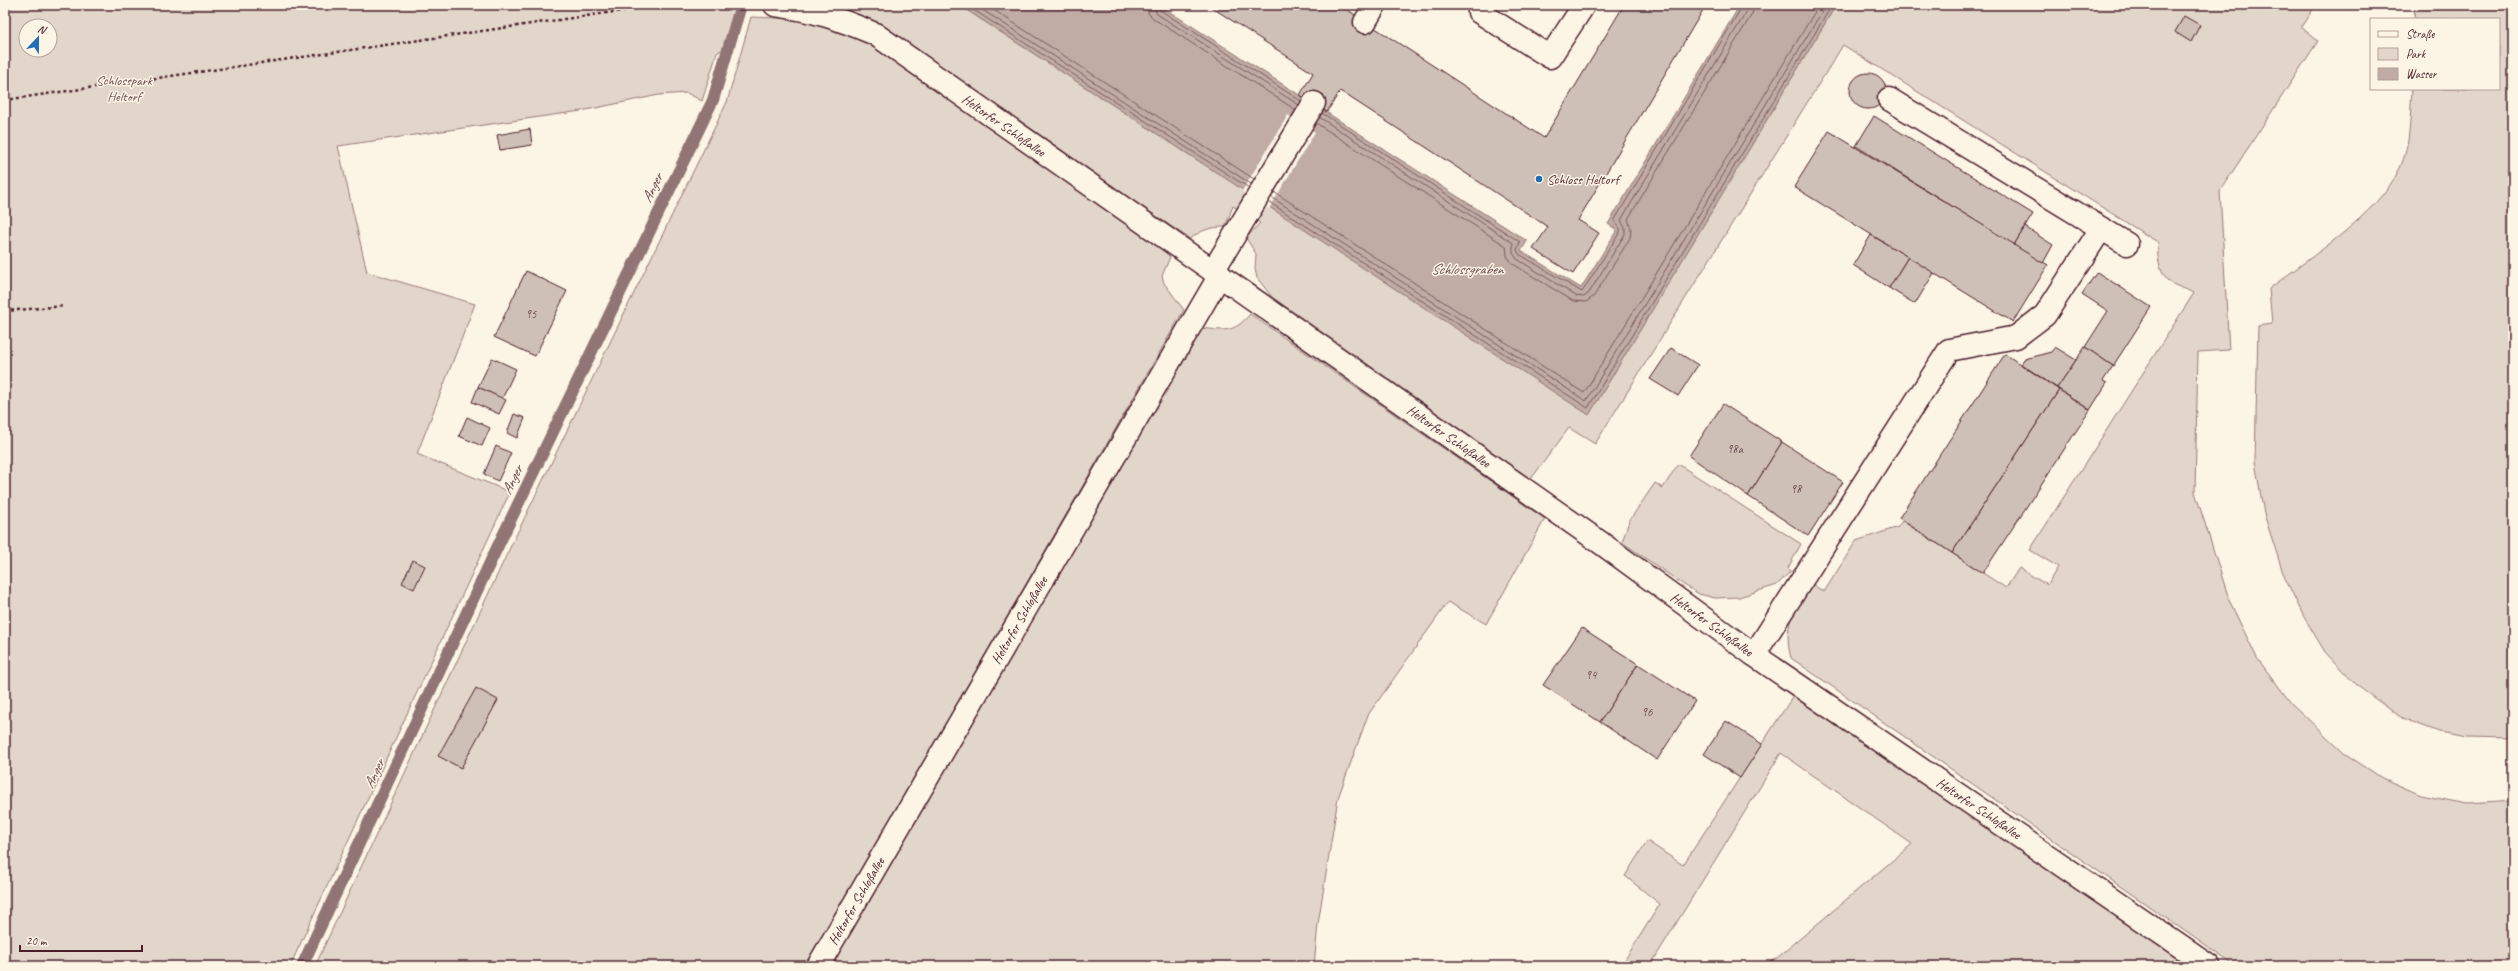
<svg xmlns="http://www.w3.org/2000/svg" width="2518" height="971" viewBox="0 0 2518 971" font-family="Caveat,sans-serif">
	<rect width="100%" height="100%" fill="#fcf5e5"/>
	<filter id="ink" filterUnits="userSpaceOnUse"><feTurbulence type="fractalNoise" baseFrequency=".025" numOctaves="2"/><feDisplacementMap in="SourceGraphic" scale="8" xChannelSelector="R" yChannelSelector="G"/><feConvolveMatrix kernelMatrix="1 2 1 2 8 2 1 2 1" color-interpolation-filters="sRGB"/></filter>
	<g filter="url(#ink)">
		<g fill="#e2d5ca" stroke="#967a7a" fill-rule="evenodd">
			<path d="M5,5H735L726,47L717,53L702,101L687,93L659,95L581,111L338,146L367,272L475,304L417,454L510,492L290,966H5ZM26,26H50V50H26Z"/>
			<path d="M813,5H959L1589,414L1836,5H2316L2301,27L2318,41L2220,191L2229,350L2198,352L2195,492L2230,602L2257,658L2291,703L2344,753L2382,778L2421,795L2467,804L2513,801V966H2235L1791,658C1783,628 1792,607 1812,584L1824,592L1856,541L1898,527L1902,521L2006,588L2019,568L2047,585L2058,567L2030,550L2194,293C2187,289 2174,286 2168,281C2160,274 2155,251 2159,243L1843,45L1595,444L1569,428L1531,479L1272,297L1257,278L1255,269L1256,254L1246,238L1260,223L1233,206L1225,227C1211,227 1201,230 1190,239L875,27Z"/>
			<path d="M2415,5H2513V738L2466,737L2439,732L2402,718L2356,685L2325,652L2304,617L2284,576L2264,514L2255,462L2258,326L2272,324L2269,289C2311,256 2377,216 2400,168C2411,144 2410,115 2412,89H2499V19H2414Z"/>
			<path d="M751,17L807,19L869,40L1159,245L1170,257L1162,276L1164,283L1184,310L806,966H315L506,556L727,102Z"/>
			<path d="M1250,314L1545,519L1486,624L1448,602L1368,715L1338,798L1318,924L1314,966H829L1202,328C1225,331 1234,333 1250,314Z"/>
			<path d="M1678,464L1801,544L1788,568L1791,571L1777,585L1739,597L1715,598L1699,594L1684,585L1622,542L1629,521L1655,483L1663,488Z"/>
			<path d="M1795,693L2190,966H1764L1777,958L1912,844L1781,753L1650,966H1621L1660,904L1625,876L1647,841L1683,865Z"/>
		</g>
		<path fill="#c0aca5" stroke="#917474" d="M959,5H1159L1527,241L1521,251L1581,288L1617,230L1608,224L1740,5H1836L1589,415Z"/>
		<path fill="#fcf5e5" d="M1288,115L1315,132L1269,209L1242,191Z"/>
		<g fill="none" stroke-linecap="round" stroke-linejoin="round">
			<g stroke="#79575c" stroke-width="1">
				<path d="M966,5L1249,188"/>
				<path d="M975,5L1251,184"/>
				<path d="M986,5L1254,179"/>
				<path d="M1147,5L1148,13L1154,19L1296,110"/>
				<path d="M1153,5L1157,14L1299,105"/>
				<path d="M1158,5L1160,10L1301,101"/>
				<path d="M1322,113L1520,242L1517,250L1519,254L1582,292L1620,232V228L1614,221L1743,5"/>
				<path d="M1319,117L1513,243V253L1517,259L1576,296L1584,297L1589,293L1625,234V228L1621,220L1747,11L1748,5"/>
				<path d="M1316,123L1506,246L1507,256L1513,264L1573,301L1586,302L1594,296L1630,238L1631,229L1628,219L1752,14L1754,5"/>
				<path d="M1274,192L1584,393L1819,5"/>
				<path d="M1271,197L1586,401L1826,5"/>
				<path d="M1269,202L1588,408L1832,5"/>
			</g>
			<path stroke="#917474" stroke-width="12" d="M302,966L495,552L713,100L741,5"/>
		</g>
		<g fill="#cfc0b7" stroke="#4a1f2b">
			<path d="M1208,5H1340L1544,138L1624,5H1706L1578,220L1599,233L1573,274L1533,249L1548,227L1340,91L1327,112L1300,95L1313,73Z"/>
			<path d="M2184,16L2200,25L2191,42L2175,32Z"/>
			<circle cx="1868" cy="91" r="18"/>
			<path d="M1874,116L2033,214L2014,245L1856,146Z"/>
			<path d="M530,129L532,145L500,150L497,135Z"/>
			<path d="M1829,131L2048,265L2013,322L1794,187Z"/>
			<path d="M2025,227L2053,245L2043,263L2014,245Z"/>
			<path d="M1871,235L1908,257L1889,288L1853,265Z"/>
			<path d="M1908,257L1934,273L1915,304L1889,288Z"/>
			<path d="M526,271L567,291L535,356L494,337Z"/>
			<path d="M2097,272L2151,307L2113,366L2085,347L2108,311L2082,294Z"/>
			<path d="M2055,347L2076,360L2057,388L2021,364L2024,359L2051,352Z"/>
			<path d="M2085,347L2113,366L2103,381L2107,383L2090,410L2057,388Z"/>
			<path d="M1671,348L1698,365L1678,396L1650,379Z"/>
			<path d="M2005,354L2059,390L1952,553L1899,518Z"/>
			<path d="M492,358L516,369L502,399L478,387Z"/>
			<path d="M478,387L506,400L499,414L472,402Z"/>
			<path d="M2059,390L2090,410L1983,573L1952,553Z"/>
			<path d="M1723,404L1782,442L1748,496L1689,456Z"/>
			<path d="M514,414L525,418L517,438L507,433Z"/>
			<path d="M467,417L490,428L482,446L459,436Z"/>
			<path d="M1782,442L1843,482L1808,536L1748,496Z"/>
			<path d="M496,446L511,453L498,481L484,474Z"/>
			<path d="M413,560L425,566L414,589L402,583Z"/>
			<path d="M1582,628L1638,664L1600,722L1543,685Z"/>
			<path d="M1638,664L1695,701L1657,760L1600,722Z"/>
			<path d="M476,688L498,700L461,768L438,756Z"/>
			<path d="M1726,721L1762,744L1740,778L1704,754Z"/>
		</g>
		<g fill="none" stroke-linecap="round" stroke-linejoin="round">
			<g stroke="#4a1f2b" stroke-width="25">
				<g id="lane">
					<path d="M1479,12L1550,57L1584,5"/>
					<path d="M1365,22L1375,5"/>
					<path d="M1889,99L2127,244"/>
					<path d="M1213,271L1314,103"/>
					<path d="M1754,655L1949,350L2016,337L2045,315L2101,229"/>
				</g>
			</g>
			<g stroke="#4a1f2b" stroke-width="25">
				<g id="street">
					<path d="M775,5C813,10 840,19 875,34L1601,543L1754,655L2209,966"/>
					<path d="M818,966L1220,275"/>
				</g>
			</g>
			<g stroke="#4a1f2b" stroke-width="2.5" stroke-dasharray="3 3" stroke-linecap="butt">
				<path d="M5,100L662,5"/>
				<path d="M5,311L64,306"/>
			</g>
			<use href="#lane" stroke="#fcf5e5" stroke-width="22"/>
			<use href="#street" stroke="#fcf5e5" stroke-width="22"/>
		</g>
	</g>
	<circle fill="#1f6fb2" stroke="#fcf5e5" stroke-width="1.5" cx="1539" cy="179" r="4"/>
	<g text-anchor="middle" stroke-width="3" stroke-linejoin="round" paint-order="stroke">
		<g font-size="12" fill="#6b474e">
			<text x="531" y="318">95</text>
			<text x="1735" y="453">98a</text>
			<text x="1796" y="493">98</text>
			<text x="1591" y="679">94</text>
			<text x="1647" y="716">96</text>
		</g>
		<g font-size="14" fill="#704c53" stroke="#fcf5e5">
			<text x="124" y="85">Schlosspark<tspan x="124" dy="16">Heltorf</tspan></text>
		</g>
		<g font-size="14" fill="#4a1f2b" stroke="#fcf5e5">
			<text transform="translate(1004 125) rotate(35)" y="5">Heltorfer Schloßallee</text>
			<text transform="translate(1449 436) rotate(35)" y="5">Heltorfer Schloßallee</text>
			<text transform="translate(1019 620) rotate(-60)" y="5">Heltorfer Schloßallee</text>
			<text transform="translate(1712 624) rotate(36)" y="5">Heltorfer Schloßallee</text>
			<text transform="translate(1979 808) rotate(34)" y="5">Heltorfer Schloßallee</text>
			<text transform="translate(856 901) rotate(-60)" y="5">Heltorfer Schloßallee</text>
		</g>
		<g font-size="14" fill="#4a1f2b" stroke="#fcf5e5" text-anchor="start">
			<text x="1547" y="184">Schloss Heltorf</text>
		</g>
		<g font-size="15" font-style="italic" fill="#6d4950" stroke="#fcf5e5">
			<text transform="translate(652 188) rotate(-64)" y="5">Anger</text>
			<text x="1467" y="274">Schlossgraben</text>
			<text transform="translate(512 480) rotate(-64)" y="5">Anger</text>
			<text transform="translate(374 774) rotate(-65)" y="5">Anger</text>
		</g>
	</g>
	<rect width="2518" height="971" fill="none" stroke="#fcf5e5" stroke-width="20"/>
	<rect x="10" y="10" width="2498" height="951" fill="none" stroke="#4a1f2b" stroke-width="1.5" filter="url(#ink)"/>
	<rect x="2370" y="18" width="130" height="72" fill="#fcf5e5" stroke="#b59f9b"/>
	<rect x="2378" y="31" width="20" height="6" fill="#fcf5e5" stroke="#b59f9b"/>
	<text x="2406" y="38" font-size="12" fill="#4a1f2b">Straße</text>
	<rect x="2378" y="48" width="20" height="12" fill="#e2d5ca" stroke="#b59f9b"/>
	<text x="2406" y="58" font-size="12" fill="#4a1f2b">Park</text>
	<rect x="2378" y="68" width="20" height="12" fill="#c0aca5" stroke="#b59f9b"/>
	<text x="2406" y="78" font-size="12" fill="#4a1f2b">Wasser</text>
	<g transform="translate(38 38) rotate(22)"><circle r="19" fill="#fcf5e5" stroke="#b59f9b"/>
	<path d="M0-3L7 15L0 10L-7 15Z" fill="#1f6fb2"/>
	<text y="-6" font-size="11" font-weight="bold" text-anchor="middle" fill="#4a1f2b">N</text>
	</g>
	<path d="M20 945v6h122v-6" fill="none" stroke="#4a1f2b" stroke-width="2"/>
	<text x="26" y="945" font-size="12" fill="#4a1f2b" stroke="#fcf5e5" stroke-width="3" paint-order="stroke">20 m</text>
</svg>
